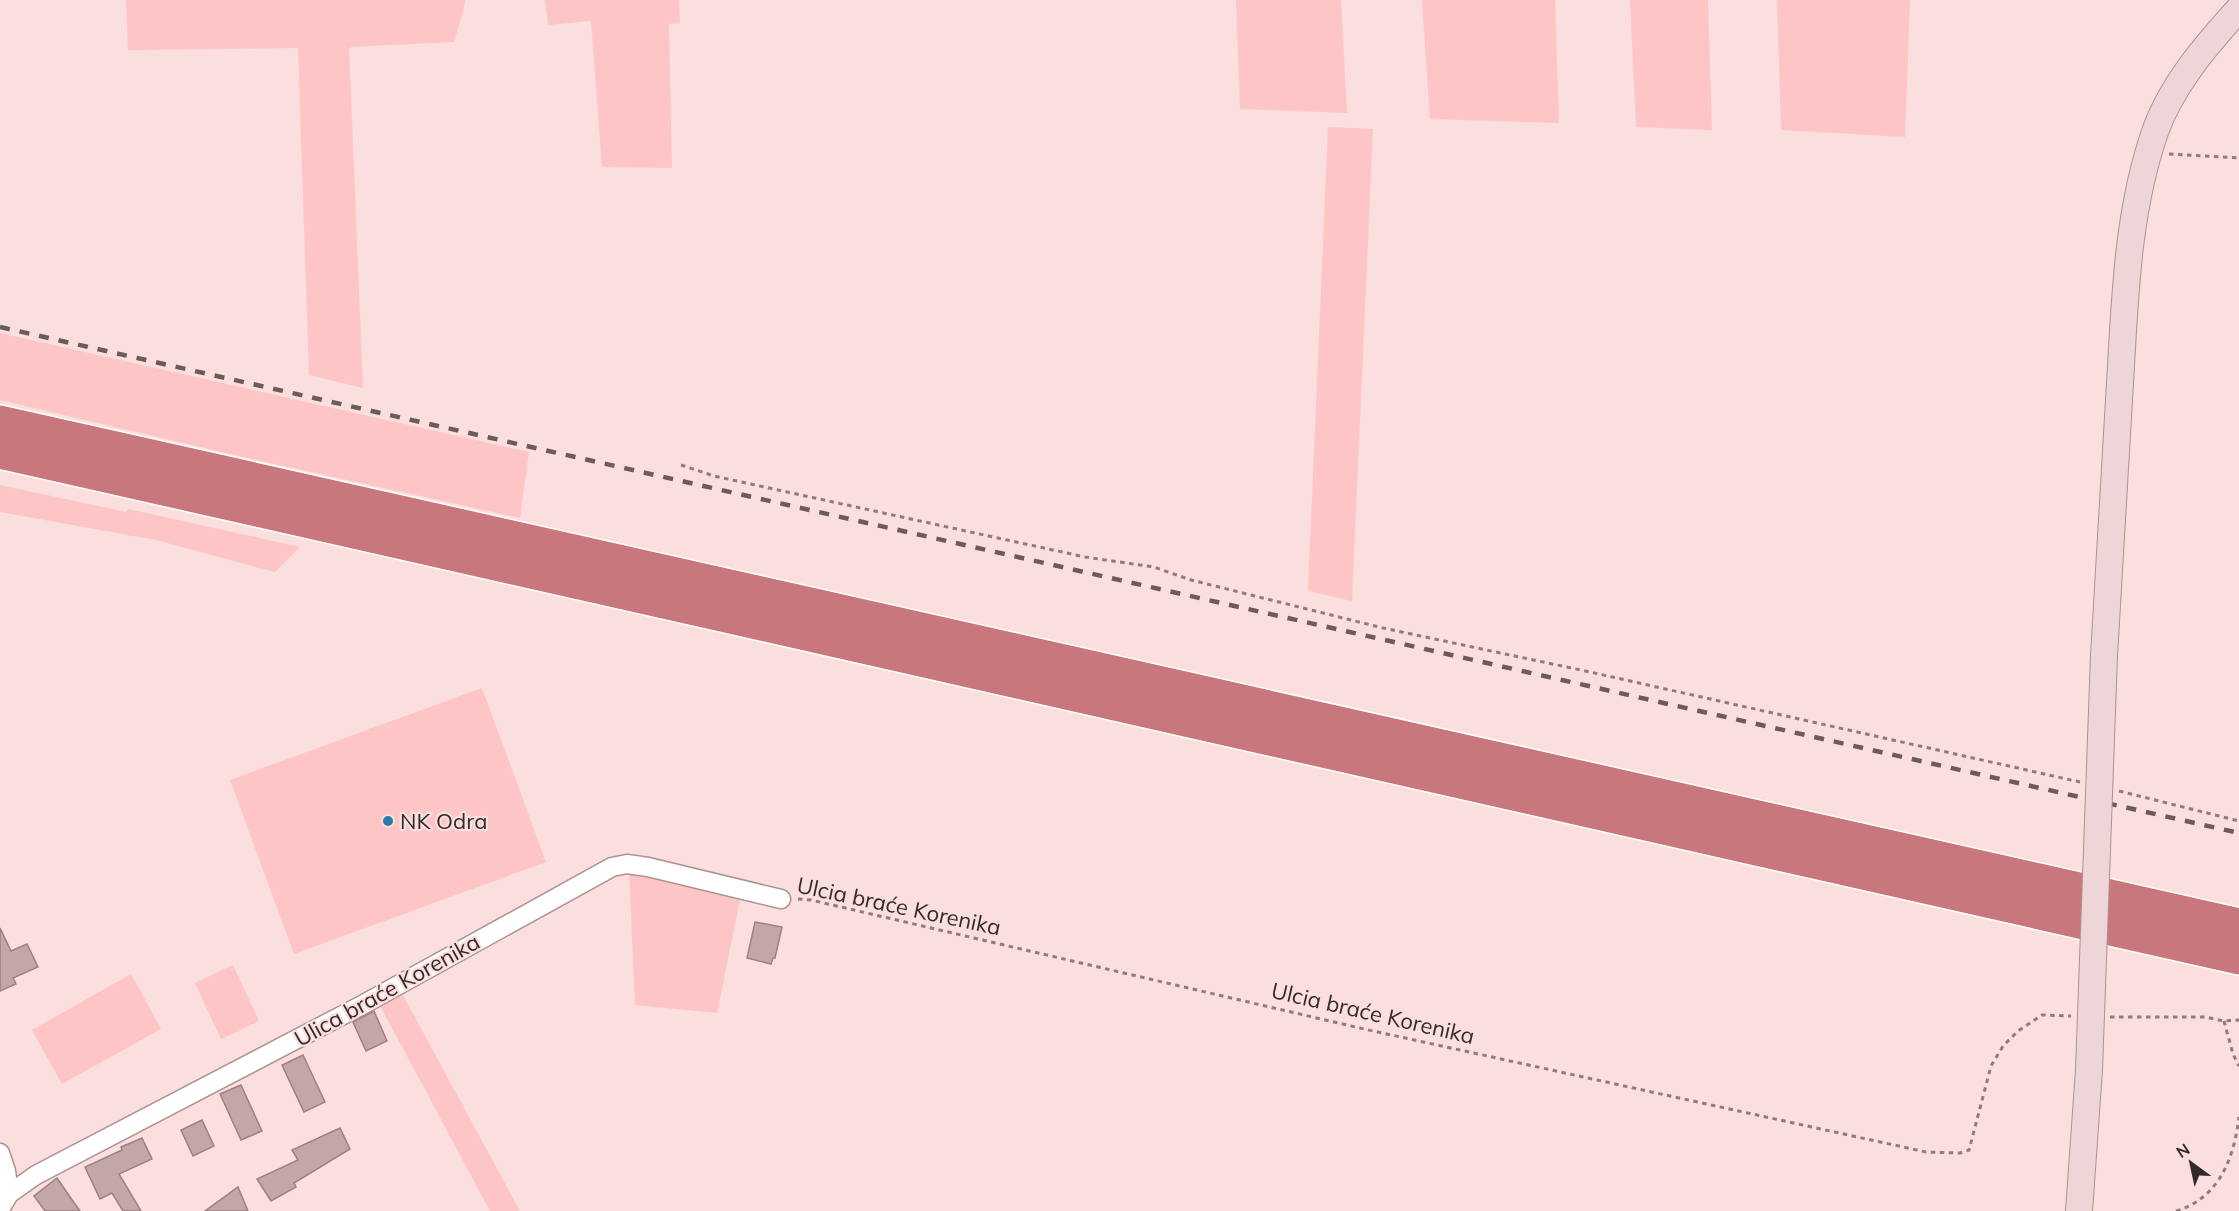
<svg xmlns="http://www.w3.org/2000/svg" width="2239" height="1211" viewBox="0 0 2239 1211" font-family="Mulish,sans-serif">
	<rect width="100%" height="100%" fill="#fbdede"/>
	<g fill="#fdc5c6">
		<path d="M126,0H465L464,8L454,42L349,47L363,388L309,375L298,48L128,50Z"/>
		<path d="M545,0H679L680,23L669,24L672,168L602,167L591,21L548,25Z"/>
		<path d="M1236,0H1341L1347,113L1240,109Z"/>
		<path d="M1422,0H1555L1559,123L1430,119Z"/>
		<path d="M1630,0H1708L1712,130L1636,127Z"/>
		<path d="M1777,0H1910L1905,137L1781,130Z"/>
		<path d="M1328,127L1373,129L1352,601L1308,591Z"/>
		<path d="M0,333L529,452L520,518L252,459L0,400Z"/>
		<path d="M0,485L126,512L128,509L300,547L275,572L156,540L0,512Z"/>
		<path d="M482,688L546,862L294,954L230,780Z"/>
		<path d="M629,869L741,895L717,1013L635,1005Z"/>
		<path d="M233,965L259,1021L221,1039L195,983Z"/>
		<path d="M131,974L161,1029L62,1084L32,1030Z"/>
		<path d="M399,988L520,1211H490L377,1000Z"/>
	</g>
	<g fill="#c3a7a8" stroke="#9c8182" stroke-width="1.5">
		<path d="M755,922L782,927L775,958H773L771,964L747,958Z"/>
		<path d="M0,928L11,951L27,944L38,967L13,978L16,984L0,991Z"/>
		<path d="M374,1011L387,1041L366,1051L353,1022Z"/>
		<path d="M303,1055L325,1102L304,1112L282,1065Z"/>
		<path d="M241,1085L262,1131L241,1140L220,1094Z"/>
		<path d="M202,1120L214,1146L193,1156L181,1130Z"/>
		<path d="M340,1128L350,1149L294,1183L296,1187L271,1201L257,1179L298,1160L292,1150Z"/>
		<path d="M142,1138L152,1159L119,1174L141,1211H123L112,1193L100,1199L85,1167L122,1150L121,1147Z"/>
		<path d="M57,1178L70,1197L80,1211H45L34,1196Z"/>
		<path d="M238,1187L248,1211H205Z"/>
	</g>
	<g fill="none" stroke-linecap="round" stroke-linejoin="round">
		<g stroke="#ad9292" stroke-width="21">
			<g id="minor">
				<path d="M0,1153L6,1171L9,1194L0,1209"/>
				<path d="M9,1194L36,1175L364,1004L612,867L627,864L648,867L781,899"/>
			</g>
		</g>
		<g stroke="#ad9292" stroke-width="28">
			<g id="secondary">
				<path d="M2104,656C2110,565 2115,474 2120,383C2125,299 2127,213 2155,132C2171,86 2206,45 2239,9"/>
				<path d="M2079,1211L2089,1070"/>
			</g>
		</g>
		<g stroke="#fff" stroke-width="36">
			<g id="motorway">
				<path d="M0,422L2239,925"/>
				<path d="M0,452L2239,958"/>
			</g>
		</g>
		<g stroke="#8f7c7c" stroke-width="3" stroke-dasharray="4.5 4.5" stroke-linecap="butt">
			<path d="M2169,154L2239,158"/>
			<path d="M681,465L714,476L1085,557L1154,567L1191,580L1383,628L1590,672L2080,782"/>
			<path d="M2119,791L2239,821"/>
			<path d="M798,899L811,900L1364,1029L1926,1152L1960,1153L1969,1150L1991,1066L2003,1046L2018,1031L2042,1015L2071,1016"/>
			<path d="M2110,1017H2205L2224,1021L2239,1020"/>
			<path d="M2224,1021L2233,1054L2239,1066"/>
			<path d="M2176,1211C2220,1198 2234,1157 2239,1117"/>
		</g>
		<use href="#minor" stroke="#fff" stroke-width="18"/>
		<use href="#secondary" stroke="#eed6d8" stroke-width="26"/>
		<use href="#motorway" stroke="#c8777c" stroke-width="33"/>
		<path stroke="#6b5b5b" stroke-width="4.5" stroke-dasharray="10 10" stroke-linecap="butt" d="M0,327L2239,833"/>
		<g stroke="#ad9292" stroke-width="28" stroke-linecap="butt">
			<path id="secondary-bridge" d="M2089,1070L2104,656"/>
		</g>
		<use href="#secondary-bridge" stroke="#eed6d8" stroke-width="26"/>
	</g>
	<circle fill="#2979ab" stroke="#fbdede" stroke-width="2" cx="388" cy="821" r="6"/>
	<g text-anchor="middle" stroke-width="4.5" stroke-linejoin="round" paint-order="stroke">
		<g font-size="22" fill="#352a2a" stroke="#fbdede" text-anchor="start">
			<text x="400" y="829">NK Odra</text>
		</g>
		<g font-size="22" fill="#352a2a" stroke="#fbdede">
			<text transform="translate(899 906) rotate(12)" y="8">Ulcia braće Korenika</text>
			<text transform="translate(387 990) rotate(-29)" y="8">Ulica braće Korenika</text>
			<text transform="translate(1373 1013) rotate(13)" y="8">Ulcia braće Korenika</text>
		</g>
	</g>
	<g transform="translate(2191 1163) rotate(327)" stroke="#fbdede" stroke-width="4.5" paint-order="stroke">
	<path d="M0-4.5L10 22L0 15L-10 22Z" fill="#352a2a"/>
	<text y="-9" font-size="16" font-weight="bold" text-anchor="middle" fill="#352a2a">N</text>
	</g>
</svg>
